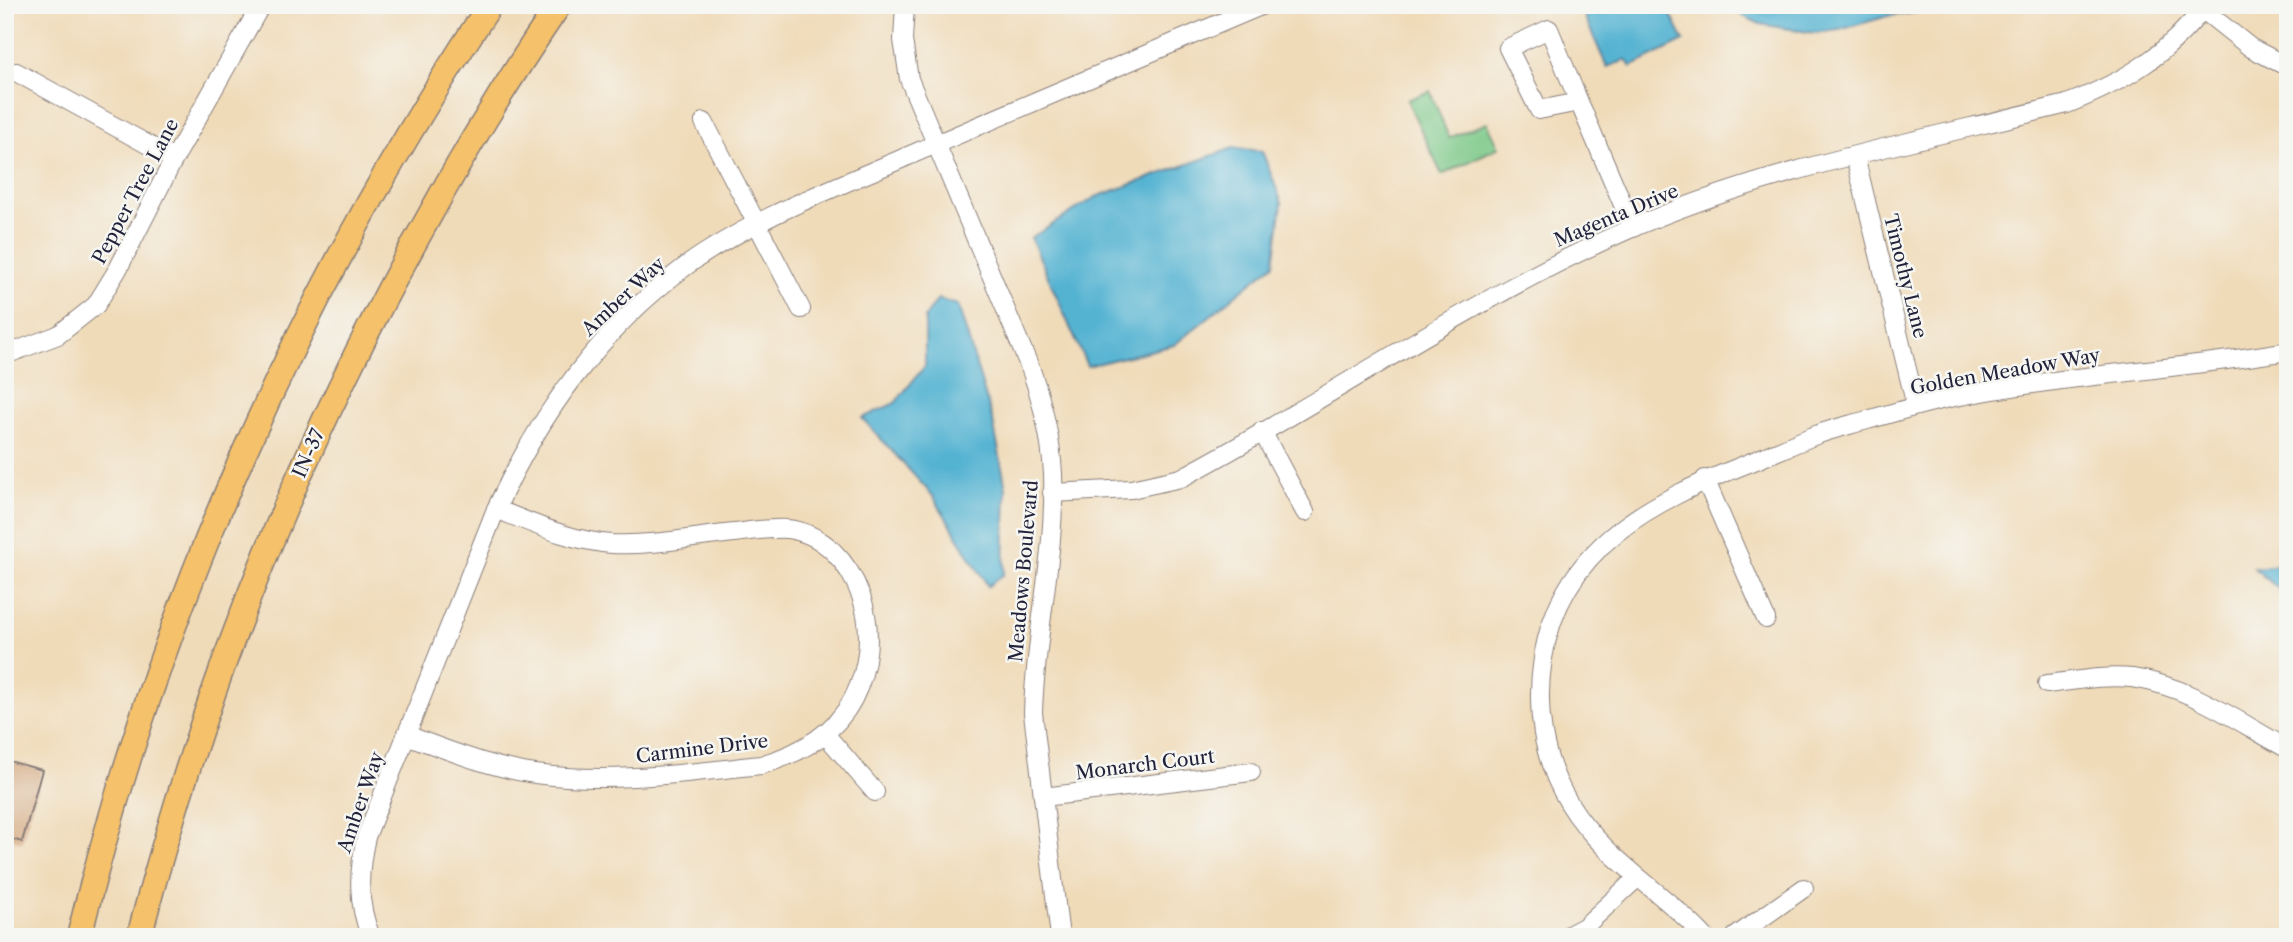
<svg xmlns="http://www.w3.org/2000/svg" width="2293" height="942" viewBox="0 0 2293 942" font-family="'Libre Caslon Text',serif">
	<rect width="100%" height="100%" fill="#f6f6f2"/>
	<filter id="ink" filterUnits="userSpaceOnUse"><feTurbulence type="fractalNoise" baseFrequency=".0143" numOctaves="2"/><feDisplacementMap in="SourceGraphic" scale="14" xChannelSelector="R" yChannelSelector="G"/><feConvolveMatrix kernelMatrix="1 2 1 2 8 2 1 2 1" color-interpolation-filters="sRGB"/></filter>
	<filter id="wash" filterUnits="userSpaceOnUse"><feTurbulence type="fractalNoise" baseFrequency=".00686" numOctaves="4" result="noise"/><feDisplacementMap in="SourceGraphic" scale="28" xChannelSelector="R" yChannelSelector="G"/><feGaussianBlur stdDeviation="1.57" result="paint"/><feColorMatrix in="noise" values="0 0 0 0 0 0 0 0 0 0 0 0 0 0 0 0 0 1.4 0 .05"/><feComposite in="paint" operator="in"/></filter>
	<g filter="url(#wash)">
		<rect width="100%" height="100%" fill="#f0dbb9"/>
		<path fill="#7bc887" stroke="#4e7561" stroke-width="2" d="M1430,91L1449,138L1487,122L1499,147L1442,175L1407,100Z"/>
		<g fill="#54b3d2" stroke="#3b6a86" stroke-width="2">
			<path d="M1594,5H1666L1684,41L1631,67L1626,60L1607,67L1582,11Z"/>
			<path d="M1731,5H1944L1907,14L1888,16L1839,30L1814,33L1760,24L1743,16Z"/>
			<path d="M1233,148L1262,151L1282,203L1274,264L1174,345L1087,366L1031,238L1096,197Z"/>
			<path d="M938,299L958,305L993,421L1006,488L1004,574L988,586L933,496L862,418L895,403L925,366V317Z"/>
			<path d="M2288,564V597L2254,568Z"/>
		</g>
		<g id="blocks">
			<path fill="#d3a67b" d="M5,760L42,770L22,842L5,837Z"/>
		</g>
	</g>
	<g filter="url(#ink)">
		<use href="#blocks" fill-opacity="0" stroke="#897e7a" stroke-width="2"/>
		<g fill="none" stroke-linecap="round" stroke-linejoin="round">
			<g stroke="#897e7a" stroke-width="20">
				<g id="minor">
					<path d="M905,5L903,40L909,79L1031,370C1043,404 1051,438 1053,474C1056,554 1035,634 1033,713L1060,937"/>
					<path d="M2197,5L2251,48L2288,67"/>
					<path d="M16,72L174,159"/>
					<path d="M1579,102L1549,29L1508,48L1539,110L1579,102L1633,228"/>
					<path d="M704,122L801,309"/>
					<path d="M1855,156L1916,406"/>
					<path d="M5,355L58,335L96,305L118,269L174,159L261,5"/>
					<path d="M1262,431L1305,512"/>
					<path d="M1705,479L1766,619"/>
					<path d="M1052,493L1131,489L1181,478C1331,398 1469,300 1625,231C1765,169 1919,141 2067,104C2126,81 2167,55 2206,5"/>
					<path d="M2047,684C2074,681 2105,675 2132,678C2190,686 2238,722 2288,749"/>
					<path d="M825,734L875,792"/>
					<path d="M406,735C448,750 491,768 535,774C611,784 686,773 761,765C799,754 834,735 853,699C869,668 873,630 861,596C849,563 824,533 787,529C769,528 751,531 734,533C694,537 652,546 612,544C571,541 534,524 496,509"/>
					<path d="M1043,797L1251,772"/>
					<path d="M371,937C357,903 358,872 366,837L496,509C541,412 600,330 686,266C751,219 835,188 908,156C1026,105 1145,55 1263,5"/>
					<path d="M1565,937L1584,927L1637,878"/>
					<path d="M1705,937C1662,890 1603,859 1569,803C1542,759 1535,708 1543,658C1561,545 1653,501 1749,463C1771,454 1793,444 1816,435C1832,429 1850,425 1867,420C1896,412 1925,403 1955,397C2065,375 2177,370 2288,351"/>
					<path d="M1735,937L1804,888"/>
				</g>
			</g>
			<g stroke="#897e7a" stroke-width="27">
				<g id="highway">
					<path d="M79,937C160,605 301,289 490,5"/>
					<path d="M139,937C203,690 297,454 421,231C463,154 509,78 559,5"/>
				</g>
			</g>
			<use href="#minor" stroke="#fff" stroke-width="18"/>
			<use href="#highway" stroke="#f5c16b" stroke-width="24"/>
		</g>
	</g>
	<g text-anchor="middle" stroke-width="5" stroke-linejoin="round" paint-order="stroke">
		<g font-size="19" fill="#22223b" stroke="#f6f6f2">
			<text transform="translate(135 191) rotate(-62)" y="7">Pepper Tree Lane</text>
			<text transform="translate(1616 215) rotate(-23)" y="7">Magenta Drive</text>
			<text transform="translate(1906 276) rotate(76)" y="7">Timothy Lane</text>
			<text transform="translate(623 296) rotate(-43)" y="7">Amber Way</text>
			<text transform="translate(2005 371) rotate(-10)" y="7">Golden Meadow Way</text>
			<text transform="translate(308 453) rotate(-66)" y="7">IN-37</text>
			<text transform="translate(1023 571) rotate(-85)" y="7">Meadows Boulevard</text>
			<text transform="translate(702 748) rotate(-7)" y="7">Carmine Drive</text>
			<text transform="translate(1145 764) rotate(-7)" y="7">Monarch Court</text>
			<text transform="translate(360 802) rotate(-71)" y="7">Amber Way</text>
		</g>
	</g>
	<rect width="2293" height="942" fill="none" stroke="#f6f6f2" stroke-width="28"/>
</svg>
